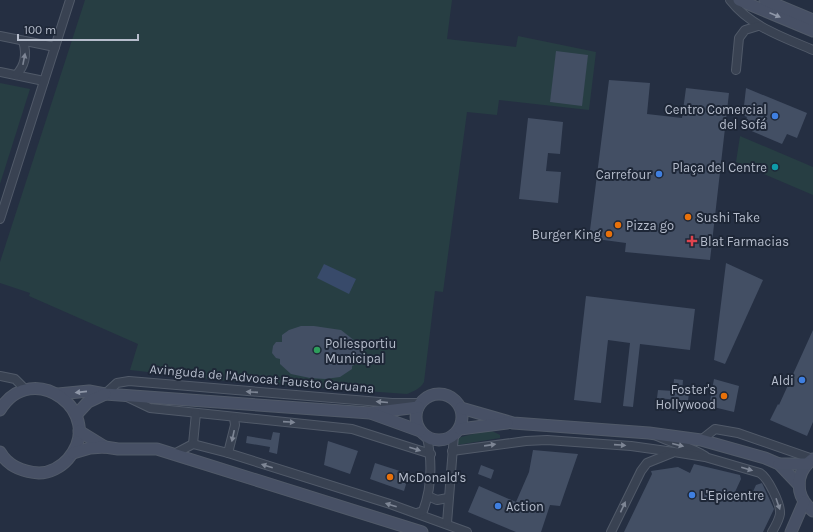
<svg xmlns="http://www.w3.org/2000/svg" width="813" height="532" viewBox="0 0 813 532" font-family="Karla,sans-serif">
	<rect width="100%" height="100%" fill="#252f42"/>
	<g fill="#273e43">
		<path d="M85,0H452L447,39L516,47L518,36L596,52L589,110L499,100L497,115L467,112L443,292L435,291L424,382C420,389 414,391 407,394L227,381L130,370L138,344L29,296L30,293L0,283V262Z"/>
		<path d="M0,83L30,89L0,184Z"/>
		<path d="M740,136L813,167V195L736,162Z"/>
		<path d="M490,430L500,435V438L457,445L458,439L461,437Z"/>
	</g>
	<path fill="#384a6a" d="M324,264L356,279L349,294L317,278Z"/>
	<g fill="#434f64">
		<path d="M556,51L588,55L582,106L550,102Z"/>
		<path d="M609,80L650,83L647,114L682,118L686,88L729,93L710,260L625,252L626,243L589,238Z"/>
		<path d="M746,88L807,113L797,138L787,134L782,144L742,127L747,117L742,115L747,106H744Z"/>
		<path d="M528,118L563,122L560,154L548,153L546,171L561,172L558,203L519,199Z"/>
		<path d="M726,263L763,280L725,364L714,360Z"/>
		<path d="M586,296L695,309L690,350L640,344L633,407L623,406L630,343L608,340L601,403L574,400Z"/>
		<path d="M301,326H314L341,330L355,341V345L359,346L366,359L352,366V369L340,377L325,379L310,378L291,374L280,364V359L276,358L272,353L273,346L276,342H282V335L289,330Z"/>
		<path d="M813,330V422L807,436L770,420L778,404L779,405Z"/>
		<path d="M674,379L683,380L682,392L689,393L688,401L657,398L658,390L673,391Z"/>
		<path d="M714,379L739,386L734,412L709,406Z"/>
		<path d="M273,432L280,433L277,454L269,452L270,447L246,443L247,436L271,440Z"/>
		<path d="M328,441L358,451L350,474L324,465Z"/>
		<path d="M533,450L578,454L560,506L550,505L541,532H516L468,512L479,486L516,502L529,472Z"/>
		<path d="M375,463L409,474L404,491L370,479Z"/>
		<path d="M694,464L740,475L741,479L735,492L750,498L756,485L762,483L774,509L763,532H624L652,474L651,471L678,467L690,473Z"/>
		<path d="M481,465L494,470L491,479L478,474Z"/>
	</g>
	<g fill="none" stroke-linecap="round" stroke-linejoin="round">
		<g stroke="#515a69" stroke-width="10">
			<g id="street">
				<path d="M730,0C751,27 783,37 813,50"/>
				<path d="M0,36L55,47"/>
				<path d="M736,70L739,38L745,30L758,26"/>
				<path d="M0,72L44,81"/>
				<path d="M16,75C26,65 27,54 23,41"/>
				<path d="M0,219L70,0"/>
				<path d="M0,376L15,379L26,390"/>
				<path d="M105,394L117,383L129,381L392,403H416"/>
				<path d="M127,397L150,408L352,429L431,454"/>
				<path d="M657,436C673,444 690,446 705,456"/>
				<path d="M701,440L715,429L738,433L813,459"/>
				<path d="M193,444L196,413"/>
				<path d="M452,451L526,441L547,440L631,446L674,452L705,457L760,473C768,478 781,504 780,514C779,520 775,527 772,532"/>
				<path d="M228,453L235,425L234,418"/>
				<path d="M174,454L193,444L228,453L390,504L467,532"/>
				<path d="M428,496L437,500L448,498"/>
				<path d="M417,513L423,511C432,487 432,461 427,437"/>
				<path d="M447,523L454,435"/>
				<path d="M611,532L641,471L647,463L672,453"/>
			</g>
		</g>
		<g stroke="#515a69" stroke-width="13">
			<g id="secondary">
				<path d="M739,0L813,31"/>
				<path d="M765,0L813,20"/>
				<circle cx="439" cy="417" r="23"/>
				<path d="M58,394L89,391L105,394L370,413L418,407"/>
				<path d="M461,408L513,423L649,433L701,440L765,458L779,464L799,485"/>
				<path d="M0,410C32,357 108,413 68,459C61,467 50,473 39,473C23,472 8,466 0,452"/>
				<path d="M373,414L420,431"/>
				<path d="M76,415L88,402L105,394"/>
				<path d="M460,429L507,423"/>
				<path d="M79,431L105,447"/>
				<path d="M73,453L90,448L105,447L118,449H157L422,532"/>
				<path d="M813,459C794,473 795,497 813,511"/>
				<path d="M779,464H807"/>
				<path d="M791,532L804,502"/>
			</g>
		</g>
		<use href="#street" stroke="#394252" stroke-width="8"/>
		<use href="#secondary" stroke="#475065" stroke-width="11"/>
	</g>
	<defs><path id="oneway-solid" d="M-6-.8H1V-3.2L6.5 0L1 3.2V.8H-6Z"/></defs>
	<g fill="#8f97a8">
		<use href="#oneway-solid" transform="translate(775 15) rotate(23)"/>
		<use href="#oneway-solid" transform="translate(81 392) rotate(174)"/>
	</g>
	<g fill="#7e8695">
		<use href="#oneway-solid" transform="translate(24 59) rotate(-79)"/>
		<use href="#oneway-solid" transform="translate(252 392) rotate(-176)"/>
		<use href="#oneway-solid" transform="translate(382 402) rotate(-175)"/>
		<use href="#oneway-solid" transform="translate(289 422) rotate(4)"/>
		<use href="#oneway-solid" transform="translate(233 436) rotate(102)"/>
		<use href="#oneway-solid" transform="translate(490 445) rotate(-8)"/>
		<use href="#oneway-solid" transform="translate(620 445) rotate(4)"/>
		<use href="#oneway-solid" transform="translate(678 445) rotate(14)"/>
		<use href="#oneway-solid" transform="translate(415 449) rotate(18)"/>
		<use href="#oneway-solid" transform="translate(267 466) rotate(-163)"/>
		<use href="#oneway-solid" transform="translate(747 469) rotate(16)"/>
		<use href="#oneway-solid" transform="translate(778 504) rotate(71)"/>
		<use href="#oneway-solid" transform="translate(391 505) rotate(-162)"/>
		<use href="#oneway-solid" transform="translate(623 507) rotate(-65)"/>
	</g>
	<g fill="#3f7fe0" stroke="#1e2737" stroke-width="1.5">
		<circle cx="775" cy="116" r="4"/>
		<circle cx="659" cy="174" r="4"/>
		<circle cx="802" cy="380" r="4"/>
		<circle cx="692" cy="495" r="4"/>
		<circle cx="498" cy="506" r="4"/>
	</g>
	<circle fill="#0f9aa8" stroke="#1e2737" stroke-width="1.5" cx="775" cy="167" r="4"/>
	<g fill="#e8710a" stroke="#1e2737" stroke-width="1.5">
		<circle cx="688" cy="217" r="4"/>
		<circle cx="618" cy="225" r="4"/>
		<circle cx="609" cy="234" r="4"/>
		<circle cx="724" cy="396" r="4"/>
		<circle cx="390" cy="477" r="4"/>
	</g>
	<path fill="#e0444e" stroke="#1e2737" stroke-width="1.5" d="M690 235h4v4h4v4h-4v4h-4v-4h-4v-4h4z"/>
	<circle fill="#2e9e5b" stroke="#1e2737" stroke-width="1.5" cx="317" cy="350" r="4"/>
	<g text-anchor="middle" stroke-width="4" stroke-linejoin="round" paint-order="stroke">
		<g font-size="13" fill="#b6bdcc" stroke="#1e2737" text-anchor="start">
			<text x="767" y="114" text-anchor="end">Centro Comercial<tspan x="767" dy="15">del Sofá</tspan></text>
			<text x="767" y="172" text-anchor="end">Plaça del Centre</text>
			<text x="651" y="179" text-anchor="end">Carrefour</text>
			<text x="696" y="222">Sushi Take</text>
			<text x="626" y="230">Pizza go</text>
			<text x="601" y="239" text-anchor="end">Burger King</text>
			<text x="700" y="246">Blat Farmacias</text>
			<text x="325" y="348">Poliesportiu<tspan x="325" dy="15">Municipal</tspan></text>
			<text x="794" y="385" text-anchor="end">Aldi</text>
			<text x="716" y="394" text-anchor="end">Foster's<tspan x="716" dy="15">Hollywood</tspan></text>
			<text x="398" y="482">McDonald's</text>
			<text x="700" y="500">L'Epicentre</text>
			<text x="506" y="511">Action</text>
		</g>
		<g font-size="13" fill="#b6bdcc" stroke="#1e2737">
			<text transform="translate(262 378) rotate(5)" y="5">Avinguda de l'Advocat Fausto Caruana</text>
		</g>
	</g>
	<path d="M18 34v6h120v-6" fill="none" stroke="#b6bdcc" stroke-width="2"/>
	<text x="24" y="34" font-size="12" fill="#b6bdcc" stroke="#1e2737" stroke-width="3" paint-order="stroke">100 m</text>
</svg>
